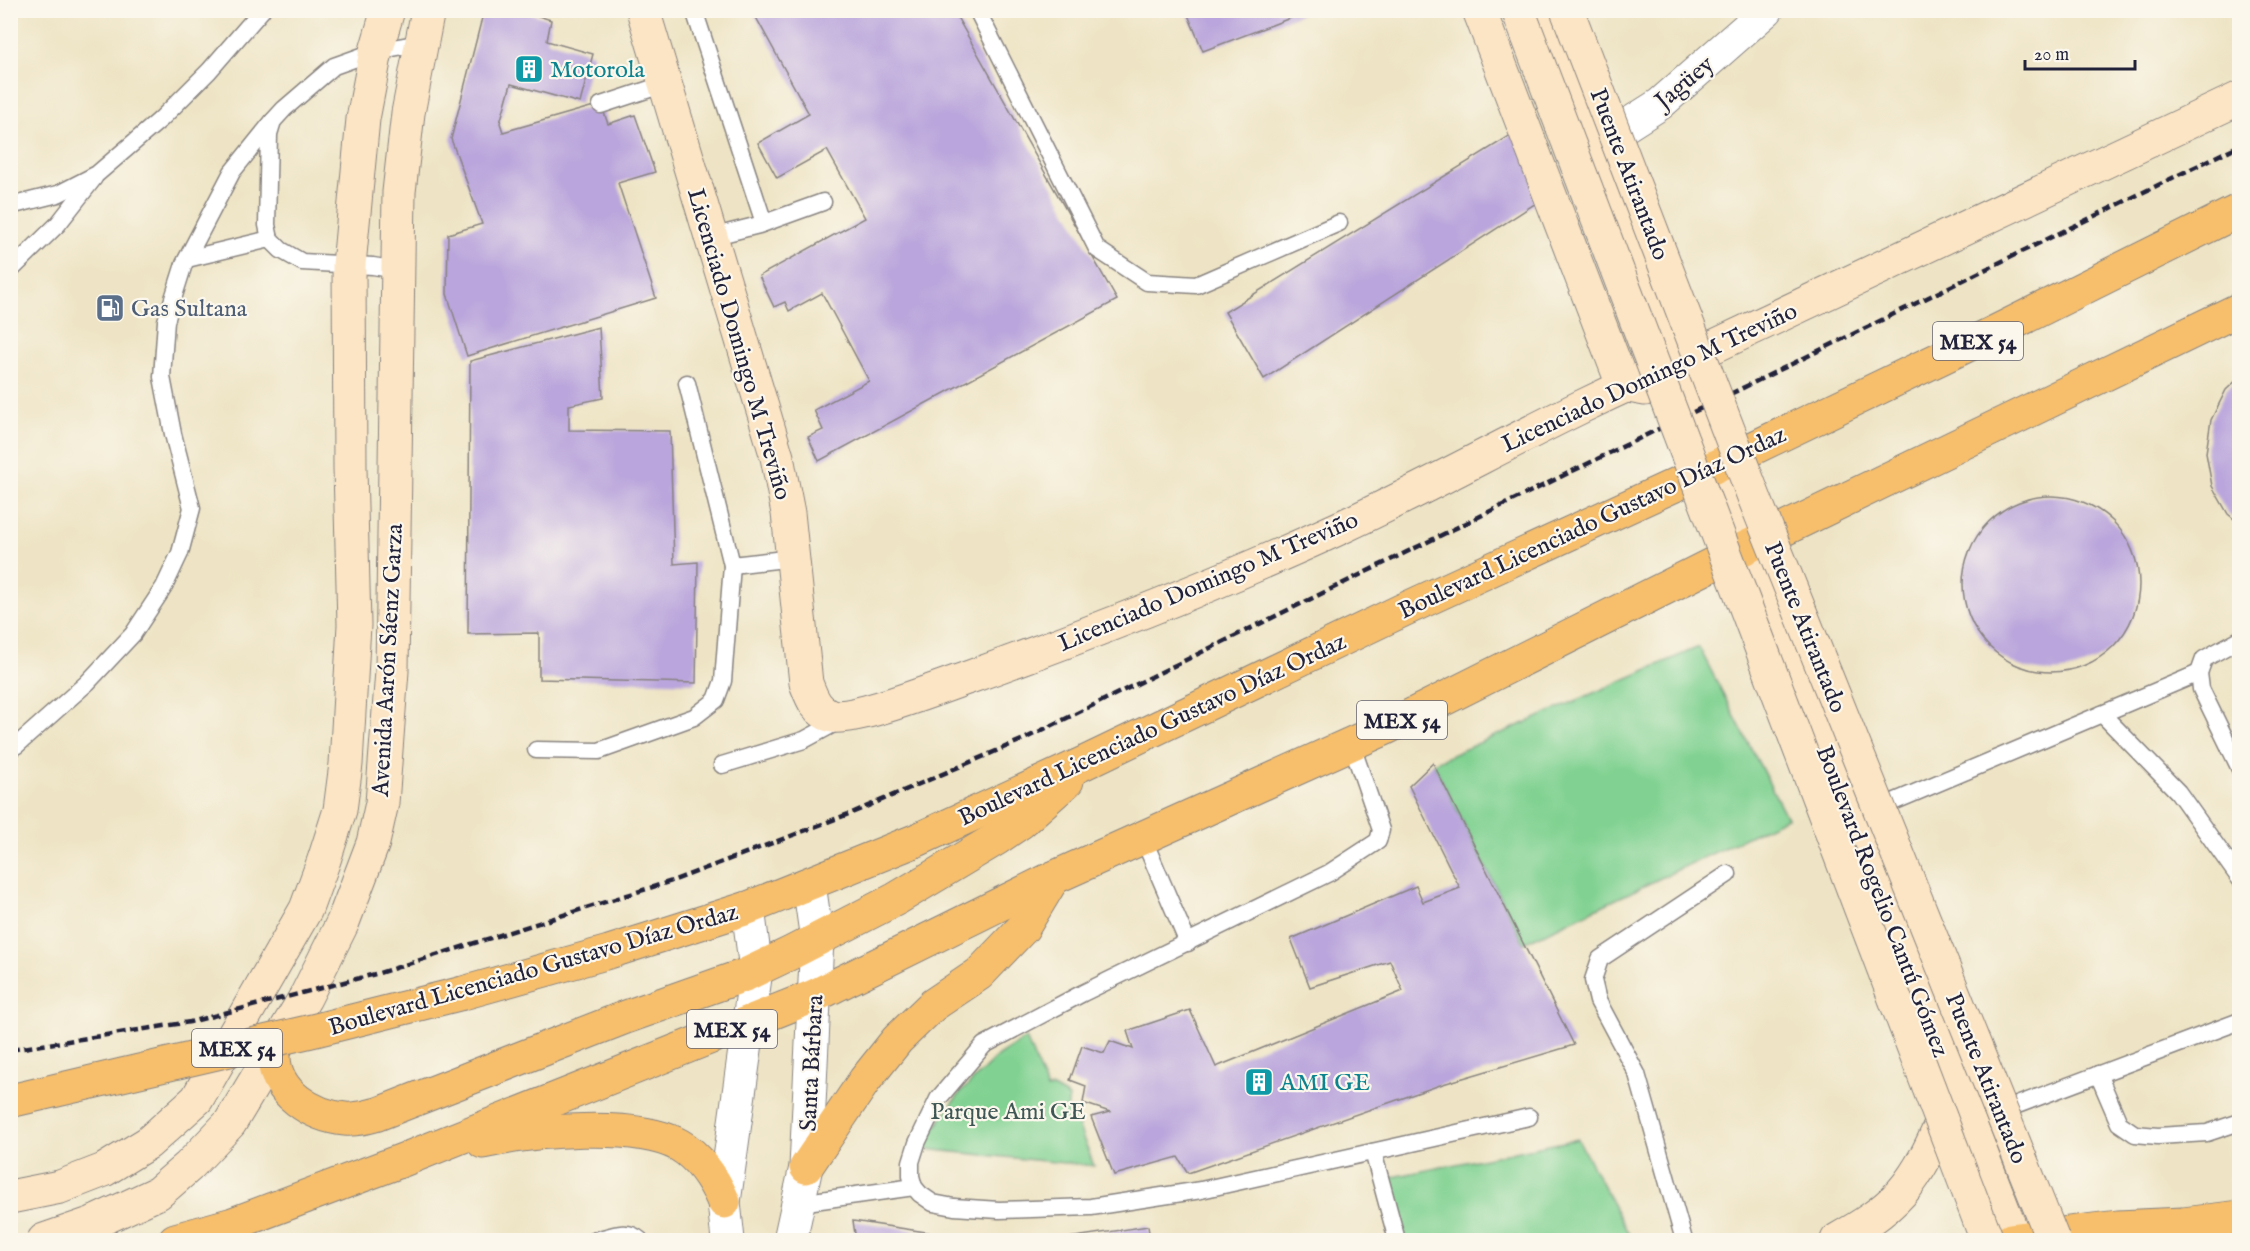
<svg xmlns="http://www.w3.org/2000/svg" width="2250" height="1251" viewBox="0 0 2250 1251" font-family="'IM FELL English',serif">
	<rect width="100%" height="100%" fill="#fbf7ec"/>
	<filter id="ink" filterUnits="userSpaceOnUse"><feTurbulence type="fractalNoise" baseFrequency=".0167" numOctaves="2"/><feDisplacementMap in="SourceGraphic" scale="12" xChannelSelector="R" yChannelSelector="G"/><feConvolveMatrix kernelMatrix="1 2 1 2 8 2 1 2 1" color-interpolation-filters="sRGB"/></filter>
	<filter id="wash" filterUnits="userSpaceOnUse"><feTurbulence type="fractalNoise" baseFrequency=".008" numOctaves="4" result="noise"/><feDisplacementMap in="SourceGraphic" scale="24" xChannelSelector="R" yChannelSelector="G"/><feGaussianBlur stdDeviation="1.35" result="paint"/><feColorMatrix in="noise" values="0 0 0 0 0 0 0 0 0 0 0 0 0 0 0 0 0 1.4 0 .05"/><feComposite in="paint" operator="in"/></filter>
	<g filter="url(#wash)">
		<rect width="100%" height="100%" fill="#eee4c5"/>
		<g fill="#81d292" stroke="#527a66" stroke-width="1.5">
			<path d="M1699,647L1787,818L1524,943L1433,763Z"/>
			<path d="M1026,1038L1047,1089L1053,1088L1069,1097L1067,1111L1074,1115L1094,1166L924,1149L932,1132L959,1094L998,1056Z"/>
			<path d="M1578,1139L1632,1240H1397L1383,1179Z"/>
		</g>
		<g id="blocks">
			<g fill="#baa5dc">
				<path d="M484,10H520L551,20L547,41L593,54L580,103L511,84L500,123L503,132L601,104L608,124L635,115L655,172L618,183L656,298L467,356L447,294L448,234L482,224L451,139Z"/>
				<path d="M752,10H953L1117,300L819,461L808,437L823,430L814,410L869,381L822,293L789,311L785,302L774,307L759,276L865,218L827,150L777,178L758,143L809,114Z"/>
				<path d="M1186,10H1309V11L1203,51Z"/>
				<path d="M1519,130L1547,196L1264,379L1225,312Z"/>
				<path d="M599,327L603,398L569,405V430L670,431L674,564L698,562L696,683L539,679V633L468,634L470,361Z"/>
				<path d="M2240,377V524L2228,514L2212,486L2206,453L2211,420L2226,390Z"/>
				<circle cx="2051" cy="584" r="88"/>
				<path d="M1433,763L1574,1045L1443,1084L1188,1173L1178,1157L1114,1175L1091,1117L1110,1112L1083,1103L1086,1086L1070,1080L1082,1046L1104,1053L1110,1041L1133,1049L1127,1031L1190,1010L1216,1067L1403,991L1390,961L1310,987L1291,939L1416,886L1423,902L1460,888L1409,786Z"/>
				<path d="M853,1221L972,1239V1240H856Z"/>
				<path d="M1148,1226L1150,1240H1062L1061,1239Z"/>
			</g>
		</g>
	</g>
	<g filter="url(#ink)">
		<use href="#blocks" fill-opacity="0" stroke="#888380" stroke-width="1.5"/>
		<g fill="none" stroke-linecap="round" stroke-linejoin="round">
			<g stroke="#888380" stroke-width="19">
				<g id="service">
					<path d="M694,10L764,223"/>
					<path d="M977,10L1097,249L1147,282L1196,285L1339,223"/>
					<path d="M601,105L665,84"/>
					<path d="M10,206L58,194L97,174L161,119L209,71L262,10"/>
					<path d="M711,237L759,225L823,202"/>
					<path d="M187,259L270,239"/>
					<path d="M397,270L373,266L302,262L281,250L270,239L267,225L269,134L273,121L284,109L334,66L376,51L420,43"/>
					<path d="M10,271L58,224L94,178"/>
					<path d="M687,383L732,565L793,558"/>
					<path d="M2240,639L2204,659L2199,673L2201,689L2240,769"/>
					<path d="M2102,714L2178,792L2240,879"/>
					<path d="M1351,743L1381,830L1378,841L1329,873L1083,993L984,1045L938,1099L917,1143L911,1162V1176L914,1187L920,1194L933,1203L954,1207L999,1210L1091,1207L1201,1190L1529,1117"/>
					<path d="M10,749L17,745L87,683L133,634L164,587L180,553L192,508L173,434L162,377L166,321L184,264L232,172L273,121"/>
					<path d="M536,750L599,751L694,717L716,700L723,681L732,565"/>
					<path d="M722,765L804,740L841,720"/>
					<path d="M1874,810L2199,673"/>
					<path d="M1143,838L1188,943"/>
					<path d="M2098,1074L2119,1123L2135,1134L2158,1136L2207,1133L2240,1122"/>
					<path d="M1996,1113L2240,1021"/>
					<path d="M1373,1152L1397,1240"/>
					<path d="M799,1203L914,1187"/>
					<path d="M596,1240C611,1236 627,1228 640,1240"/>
					<path d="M1684,1240L1637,1074L1598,1001L1593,980L1600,959L1728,874"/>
				</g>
			</g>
			<g stroke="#888380" stroke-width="34">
				<path id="minor" d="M1594,146L1660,104L1767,10"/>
			</g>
			<g stroke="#888380" stroke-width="35">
				<g id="tertiary">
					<path d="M728,1240L724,1202L756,970L748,908"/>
					<path d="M790,1240L806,1167L817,940L809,884"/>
				</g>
			</g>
			<g stroke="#888380" stroke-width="35">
				<g id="secondary">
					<path d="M643,10L777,457L788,513L806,683C811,696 816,712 832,716C854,721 941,687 967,678C1095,632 1223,582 1346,525C1460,472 1567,408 1683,361L2240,98"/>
					<path d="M1479,10L1623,385L1645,389"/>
					<path d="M1543,10L1594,146L1683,361L1684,396L1714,467L2015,1240"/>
					<path d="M10,1197L60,1187L104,1170L148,1143L197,1099L306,909L324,860L340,810L346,764L354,625L350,468L349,265L363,119L376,51L388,10"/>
					<path d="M44,1240L93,1223L158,1193L189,1166L230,1123L305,998L343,922L373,843L382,803L392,671L399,192L408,113L428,10"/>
					<path d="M1837,1240C1860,1227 1883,1213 1901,1193C1924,1167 1937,1133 1951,1102"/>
				</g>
			</g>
			<g stroke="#888380" stroke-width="35">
				<g id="primary">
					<path d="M463,993L609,952L748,908L917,840L1082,764L1401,611L1714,467L1995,332L2240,210"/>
					<path d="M279,1038C277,1043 274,1050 274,1056C274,1093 313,1116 345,1119C356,1120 367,1117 378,1114L626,1017L745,975L791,953L896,899L996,839L1021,822L1067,781"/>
					<path d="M483,1142C532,1131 635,1121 679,1145C701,1158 714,1179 724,1202"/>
					<path d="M806,1167L865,1080L897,1040L933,1005L979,974L1023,928L1053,878"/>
					<path d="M175,1240L233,1224L403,1160L814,996L1053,878L1384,729L1745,548L2240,309"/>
				</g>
			</g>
			<g stroke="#888380" stroke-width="35">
				<path id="trunk" d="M2011,1240L2118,1227L2183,1224L2240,1217"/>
			</g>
			<use href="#service" stroke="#fff" stroke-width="16"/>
			<use href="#minor" stroke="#fff" stroke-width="32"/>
			<use href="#tertiary" stroke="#fff" stroke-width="33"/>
			<use href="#secondary" stroke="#fce5c4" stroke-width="33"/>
			<use href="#primary" stroke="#f7bf6c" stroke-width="33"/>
			<use href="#trunk" stroke="#f7bf6c" stroke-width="33"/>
			<path stroke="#22223b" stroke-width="4.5" stroke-dasharray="9 4.5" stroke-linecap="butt" d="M10,1050L190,1022L379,973L672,881L854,812L1024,739L2240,145"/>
			<g stroke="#888380" stroke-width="35" stroke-linecap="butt">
				<g id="secondary-bridge">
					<path d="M1518,10L1987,1240"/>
					<path d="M1567,10L1754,497L2053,1240"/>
				</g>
			</g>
			<g stroke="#888380" stroke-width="35" stroke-linecap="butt">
				<path id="primary-bridge" d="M10,1101L316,1030L463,993"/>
			</g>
			<use href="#secondary-bridge" stroke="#fce5c4" stroke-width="33"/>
			<use href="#primary-bridge" stroke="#f7bf6c" stroke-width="33"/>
		</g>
	</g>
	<defs>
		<g id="building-square" transform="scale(1.5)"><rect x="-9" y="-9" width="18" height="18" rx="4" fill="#0f9aa8" stroke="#fbf7ec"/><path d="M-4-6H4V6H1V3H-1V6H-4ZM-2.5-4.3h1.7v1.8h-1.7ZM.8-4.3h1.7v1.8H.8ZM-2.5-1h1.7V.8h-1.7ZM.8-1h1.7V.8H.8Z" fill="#fff"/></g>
		<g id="fuel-square" transform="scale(1.5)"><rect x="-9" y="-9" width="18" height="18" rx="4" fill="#5c6f8a" stroke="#fbf7ec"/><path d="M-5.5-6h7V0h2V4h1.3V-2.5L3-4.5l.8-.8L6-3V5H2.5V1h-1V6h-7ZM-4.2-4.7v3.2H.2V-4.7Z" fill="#fff"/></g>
	</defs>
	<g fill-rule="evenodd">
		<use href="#building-square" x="529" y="69"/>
		<use href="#fuel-square" x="110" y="308"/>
		<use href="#building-square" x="1259" y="1082"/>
	</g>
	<g text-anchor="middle" stroke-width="4.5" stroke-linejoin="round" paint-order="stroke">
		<g fill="#fbf7ec" stroke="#636270" stroke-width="1.5">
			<rect x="1933" y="322" width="90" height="38" rx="4.5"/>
			<rect x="1357" y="701" width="90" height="38" rx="4.5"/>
			<rect x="687" y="1010" width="90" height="38" rx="4.5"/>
			<rect x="192" y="1029" width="90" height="38" rx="4.5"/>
		</g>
		<g font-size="22" font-weight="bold" fill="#22223b">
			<text x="1978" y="349">MEX 54</text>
			<text x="1402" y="728">MEX 54</text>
			<text x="732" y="1037">MEX 54</text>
			<text x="237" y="1056">MEX 54</text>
		</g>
		<g font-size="24" fill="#0d838f" stroke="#fbf7ec" text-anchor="start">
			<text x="550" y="77">Motorola</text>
			<text x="1280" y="1090">AMI GE</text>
		</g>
		<g font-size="24" fill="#22223b" stroke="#fbf7ec">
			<text transform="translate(1684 82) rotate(-40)" y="8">Jagüey</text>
			<text transform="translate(1630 174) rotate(69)" y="8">Puente Atirantado</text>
			<text transform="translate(740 344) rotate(74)" y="8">Licenciado Domingo M Treviño</text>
			<text transform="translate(1649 377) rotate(-25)" y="8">Licenciado Domingo M Treviño</text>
			<text transform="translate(1592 522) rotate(-25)" y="8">Boulevard Licenciado Gustavo Díaz Ordaz</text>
			<text transform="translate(1208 581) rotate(-23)" y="8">Licenciado Domingo M Treviño</text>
			<text transform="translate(1806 627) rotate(68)" y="8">Puente Atirantado</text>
			<text transform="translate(387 660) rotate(-87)" y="8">Avenida Aarón Sáenz Garza</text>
			<text transform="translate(1152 729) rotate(-25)" y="8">Boulevard Licenciado Gustavo Díaz Ordaz</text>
			<text transform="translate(1883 901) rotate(69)" y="8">Boulevard Rogelio Cantú Gómez</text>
			<text transform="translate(533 969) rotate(-16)" y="8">Boulevard Licenciado Gustavo Díaz Ordaz</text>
			<text transform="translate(811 1063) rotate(-87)" y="8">Santa Bárbara</text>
			<text transform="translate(1987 1078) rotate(68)" y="8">Puente Atirantado</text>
		</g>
		<g font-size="24" fill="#4e5e75" stroke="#fbf7ec" text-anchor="start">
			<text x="131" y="316">Gas Sultana</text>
		</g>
		<g font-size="24" fill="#3e5755" stroke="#fbf7ec">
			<text x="1008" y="1119">Parque Ami GE</text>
		</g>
	</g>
	<rect width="2250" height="1251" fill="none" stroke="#fbf7ec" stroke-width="36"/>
	<path d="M2025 60v9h110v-9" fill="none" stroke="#22223b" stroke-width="3"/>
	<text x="2034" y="60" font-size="18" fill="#22223b" stroke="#fbf7ec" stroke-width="4.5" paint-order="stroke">20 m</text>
</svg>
